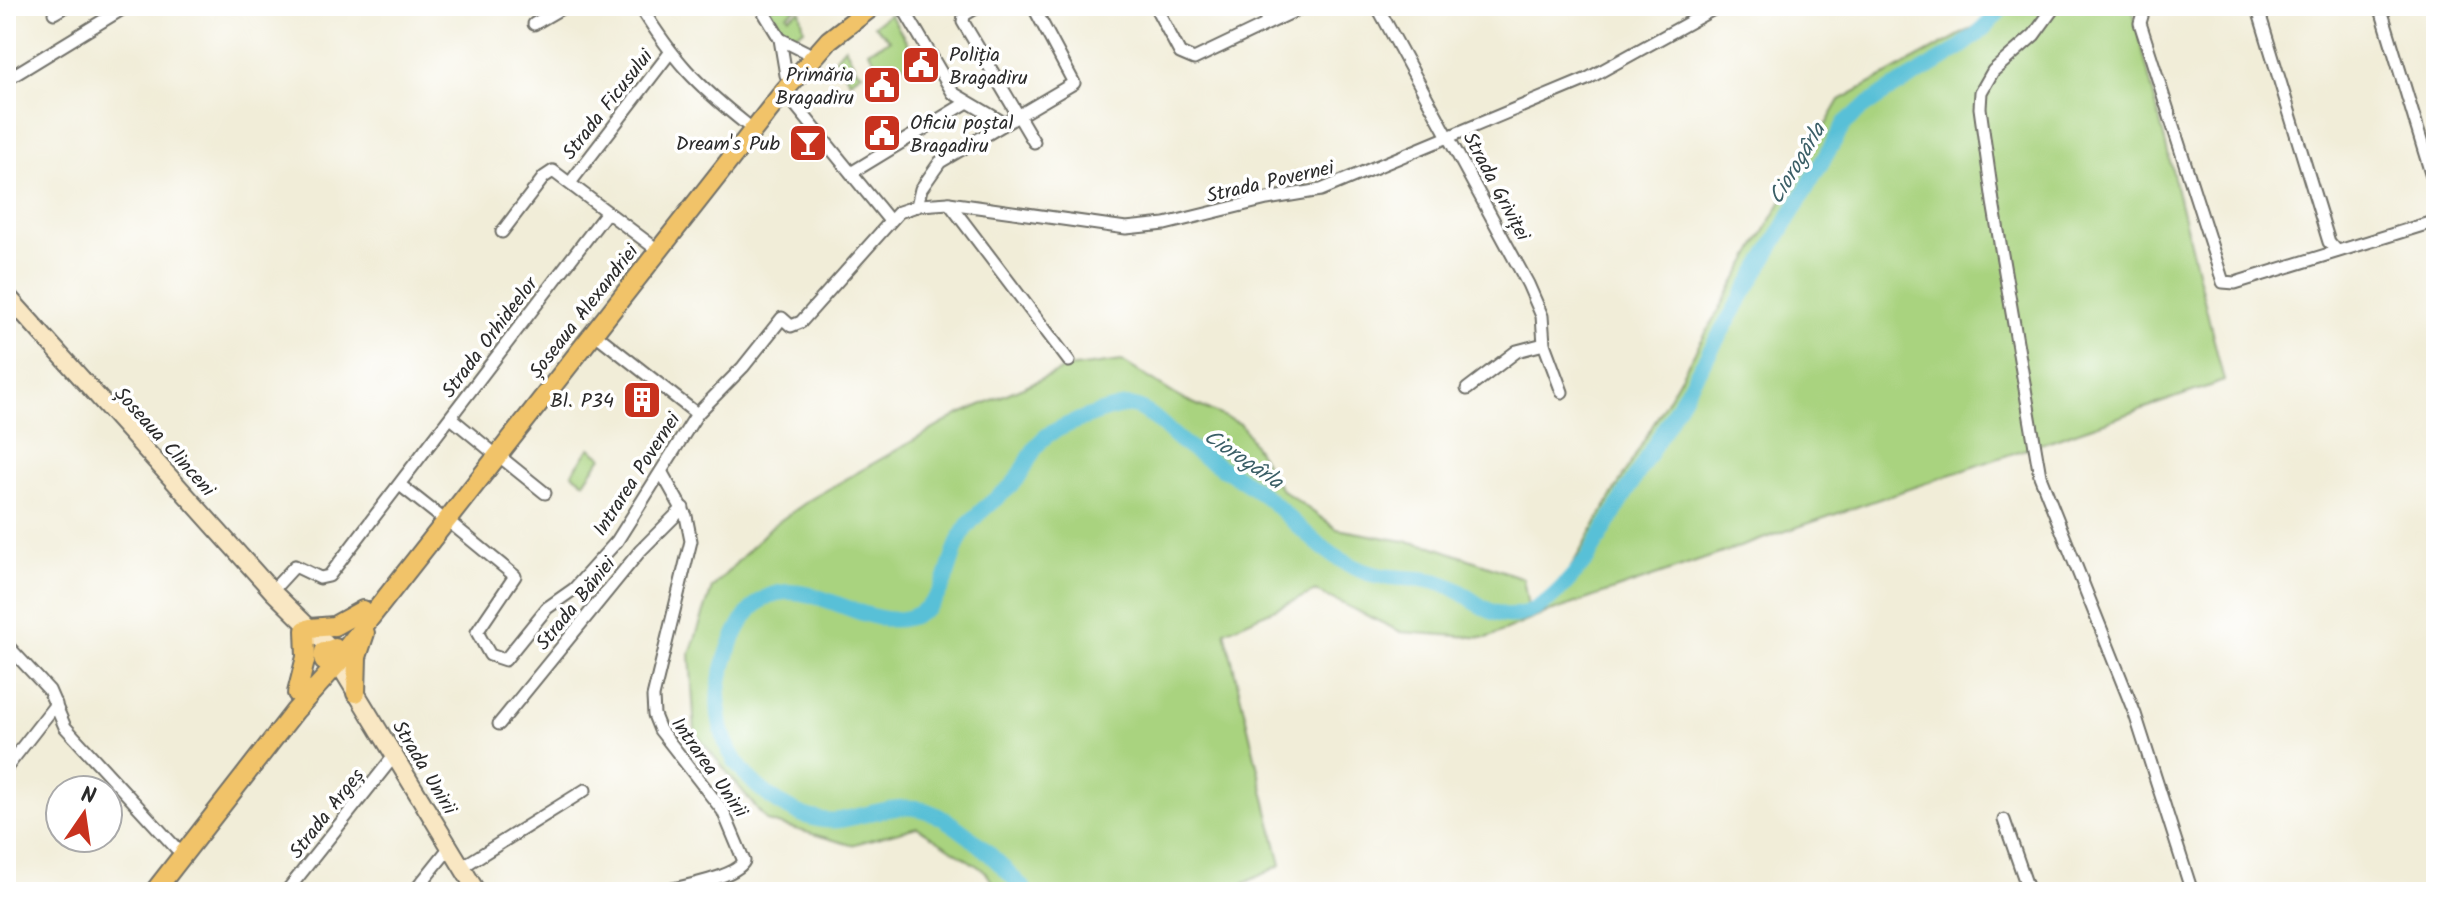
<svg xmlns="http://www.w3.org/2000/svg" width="2442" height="898" viewBox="0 0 2442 898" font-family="Kalam,sans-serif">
	<rect width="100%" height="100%" fill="#fff"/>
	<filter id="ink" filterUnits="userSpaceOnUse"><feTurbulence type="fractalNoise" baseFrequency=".0125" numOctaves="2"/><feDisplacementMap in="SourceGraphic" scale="16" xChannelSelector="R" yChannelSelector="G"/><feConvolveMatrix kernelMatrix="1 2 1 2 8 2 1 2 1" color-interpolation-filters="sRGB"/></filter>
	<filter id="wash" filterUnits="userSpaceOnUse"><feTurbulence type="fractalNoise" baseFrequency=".006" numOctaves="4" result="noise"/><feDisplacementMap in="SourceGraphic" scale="32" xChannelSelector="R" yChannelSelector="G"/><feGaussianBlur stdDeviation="1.8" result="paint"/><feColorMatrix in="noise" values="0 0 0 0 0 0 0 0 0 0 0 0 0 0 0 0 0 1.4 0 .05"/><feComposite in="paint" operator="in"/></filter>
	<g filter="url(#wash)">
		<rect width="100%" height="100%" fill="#f1edd8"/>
		<g fill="#a9d37f" stroke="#6a7f55" stroke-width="2">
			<path d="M768,6H800L787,15L789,17L800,10L804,29L789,40Z"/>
			<path d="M2013,6L2132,7L2224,381L1544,614L1487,638L1401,632L1316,591L1225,631L1281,865L1227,892H999L985,871L917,827L851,845L767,821L695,733L690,654L712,588L771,527L811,499L960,414L1067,368L1122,361L1179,397L1241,424L1281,489L1337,529L1432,546L1523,578L1528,607L1544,614L1840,100Z"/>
			<path d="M890,14L916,57L885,76L868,51L890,40L874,25Z"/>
			<path d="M845,47L856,69L862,73L850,81L835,58Z"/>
			<path d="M590,448L602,457L584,482L572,473Z"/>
		</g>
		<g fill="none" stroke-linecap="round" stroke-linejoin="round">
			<path stroke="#59c0d7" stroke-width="16" d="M1026,892C1004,866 951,813 916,808C890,805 865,816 840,820C801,825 757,792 736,762C717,734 714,697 724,665C771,502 874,674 934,600C950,580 951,550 965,529C978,511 994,501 1010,487C1026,473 1029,450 1045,437C1058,427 1115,404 1131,406C1153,410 1169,434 1187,446C1214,465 1246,479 1271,501C1301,528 1324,555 1363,571C1389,582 1420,574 1447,585C1463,591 1476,606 1493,612C1534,628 1565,585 1587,559L1845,123C1893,78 1964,61 2003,6"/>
		</g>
	</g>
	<g filter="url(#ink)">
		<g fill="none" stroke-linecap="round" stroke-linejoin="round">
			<g stroke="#706f68" stroke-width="15">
				<g id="minor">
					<path d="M640,6C674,61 696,84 746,124"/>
					<path d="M760,6L780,39L786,75"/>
					<path d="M902,6L953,93L1004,123"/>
					<path d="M979,6L964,15L963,22L1034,142"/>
					<path d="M1155,6L1180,53L1194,59L1305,6"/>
					<path d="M1260,6L1268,23"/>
					<path d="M1377,6L1528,284L1542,316L1544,344L1562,392"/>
					<path d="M2055,6L2034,35L1993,71L1981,92L1980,108L1993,202L2040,476L2135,714L2192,892"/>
					<path d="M2145,6L2140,23L2223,282L2235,283L2436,221"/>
					<path d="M2257,6L2329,242L2337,251"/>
					<path d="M2380,6L2436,190"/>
					<path d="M54,13L66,6"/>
					<path d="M534,24L565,6"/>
					<path d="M780,39L806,52"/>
					<path d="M6,80L127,6"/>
					<path d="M784,91L890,221"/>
					<path d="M851,173L966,103"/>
					<path d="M570,183L669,54"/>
					<path d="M949,203L1069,361"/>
					<path d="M917,206L921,189L940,162L1074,83L1033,6"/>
					<path d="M502,232L544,177L553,171L651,245"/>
					<path d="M594,333L697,414"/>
					<path d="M1467,389L1517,351L1544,344"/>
					<path d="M451,418L490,450"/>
					<path d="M498,455L545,493"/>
					<path d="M400,485L438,515"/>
					<path d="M447,520L515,576L477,632L490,655L505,660L547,608L574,589L617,541L697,414L743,367L782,318L791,326L801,322L899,212L920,205L949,203L1126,228L1165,224L1267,199L1321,190L1587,79L1719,6"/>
					<path d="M272,591L295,566L320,578L329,576L607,212"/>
					<path d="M6,644L49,690L65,727L176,848"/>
					<path d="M499,724L640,551L683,508"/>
					<path d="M6,768L56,704"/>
					<path d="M2004,820L2029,892"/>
					<path d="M462,867L585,790"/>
					<path d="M286,892L394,756"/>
					<path d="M414,892L450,847"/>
					<path d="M658,892C677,888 736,878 744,861L723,811L660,730L654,715L653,697L691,541L686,516L662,473"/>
					<path d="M2425,892L2436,888"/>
				</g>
			</g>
			<g stroke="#706f68" stroke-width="20">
				<g id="secondary">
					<path d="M6,294L272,591L330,648"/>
					<path d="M338,663L477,892"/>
				</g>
			</g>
			<g stroke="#706f68" stroke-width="22">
				<g id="trunk">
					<path d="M310,628L334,626L363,610"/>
					<path d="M332,666L324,661V652L335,648L341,655"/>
					<path d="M297,693L306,657L305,630"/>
					<path d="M356,693L357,657L365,633"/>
					<path d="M154,892L295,711L340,661L341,655L784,91L829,40L873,6"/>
				</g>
			</g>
			<use href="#minor" stroke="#fff" stroke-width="11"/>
			<use href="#secondary" stroke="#f9e7c3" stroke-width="16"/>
			<use href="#trunk" stroke="#f1c369" stroke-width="18"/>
		</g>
	</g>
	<defs>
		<g id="civic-square" transform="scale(2)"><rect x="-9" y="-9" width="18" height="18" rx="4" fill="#c8321e" stroke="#fff"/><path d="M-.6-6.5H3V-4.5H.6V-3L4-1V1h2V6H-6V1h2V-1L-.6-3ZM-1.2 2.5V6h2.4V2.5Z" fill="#fff"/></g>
		<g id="bar-square" transform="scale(2)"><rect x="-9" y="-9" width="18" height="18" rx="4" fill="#c8321e" stroke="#fff"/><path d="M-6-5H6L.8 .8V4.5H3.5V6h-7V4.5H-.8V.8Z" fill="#fff"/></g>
		<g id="building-square" transform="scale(2)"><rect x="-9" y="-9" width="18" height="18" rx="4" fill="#c8321e" stroke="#fff"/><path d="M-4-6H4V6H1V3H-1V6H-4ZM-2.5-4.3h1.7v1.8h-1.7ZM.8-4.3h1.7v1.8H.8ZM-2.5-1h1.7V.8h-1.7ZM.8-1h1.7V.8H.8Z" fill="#fff"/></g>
	</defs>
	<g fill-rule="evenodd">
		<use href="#civic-square" x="921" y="65"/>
		<use href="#civic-square" x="882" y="85"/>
		<use href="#civic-square" x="882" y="133"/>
		<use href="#bar-square" x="808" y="143"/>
		<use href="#building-square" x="642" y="400"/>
	</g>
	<g text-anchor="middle" stroke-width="7" stroke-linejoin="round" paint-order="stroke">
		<g font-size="20" fill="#2b2b2b" stroke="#fff" text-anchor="end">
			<text x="949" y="61" text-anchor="start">Poliția<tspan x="949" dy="23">Bragadiru</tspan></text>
			<text x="854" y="81">Primăria<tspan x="854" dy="23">Bragadiru</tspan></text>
			<text x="910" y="129" text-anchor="start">Oficiu poștal<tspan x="910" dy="23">Bragadiru</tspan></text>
			<text x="780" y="150">Dream's Pub</text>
			<text x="614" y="407">Bl. P34</text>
		</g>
		<g font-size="20" fill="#2b2b2b" stroke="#fff">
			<text transform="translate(607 104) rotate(-52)" y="7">Strada Ficusului</text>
			<text transform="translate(1270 181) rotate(-13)" y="7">Strada Povernei</text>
			<text transform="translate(1497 186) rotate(62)" y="7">Strada Griviței</text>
			<text transform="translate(583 311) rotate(-52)" y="7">Șoseaua Alexandriei</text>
			<text transform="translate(489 337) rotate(-53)" y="7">Strada Orhideelor</text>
			<text transform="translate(165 441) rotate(48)" y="7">Șoseaua Clinceni</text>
			<text transform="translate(636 474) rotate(-57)" y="7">Intrarea Povernei</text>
			<text transform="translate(575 603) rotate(-51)" y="7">Strada Băniei</text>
			<text transform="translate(425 767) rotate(59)" y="7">Strada Unirii</text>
			<text transform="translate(710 767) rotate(55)" y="7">Intrarea Unirii</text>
			<text transform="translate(326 813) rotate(-52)" y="7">Strada Argeș</text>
		</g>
		<g font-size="22" font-style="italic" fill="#3b5f67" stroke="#fff">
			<text transform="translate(1796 163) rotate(-59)" y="8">Ciorogârla</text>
			<text transform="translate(1244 458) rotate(34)" y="8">Ciorogârla</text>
		</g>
	</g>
	<rect width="2442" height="898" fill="none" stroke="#fff" stroke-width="32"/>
	<g transform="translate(84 814) rotate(13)"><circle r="38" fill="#ffffff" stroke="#aaaaaa" stroke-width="2"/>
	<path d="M0-6L14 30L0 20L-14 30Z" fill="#c8321e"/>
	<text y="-12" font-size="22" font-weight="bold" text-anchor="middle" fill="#2b2b2b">N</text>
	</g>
</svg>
